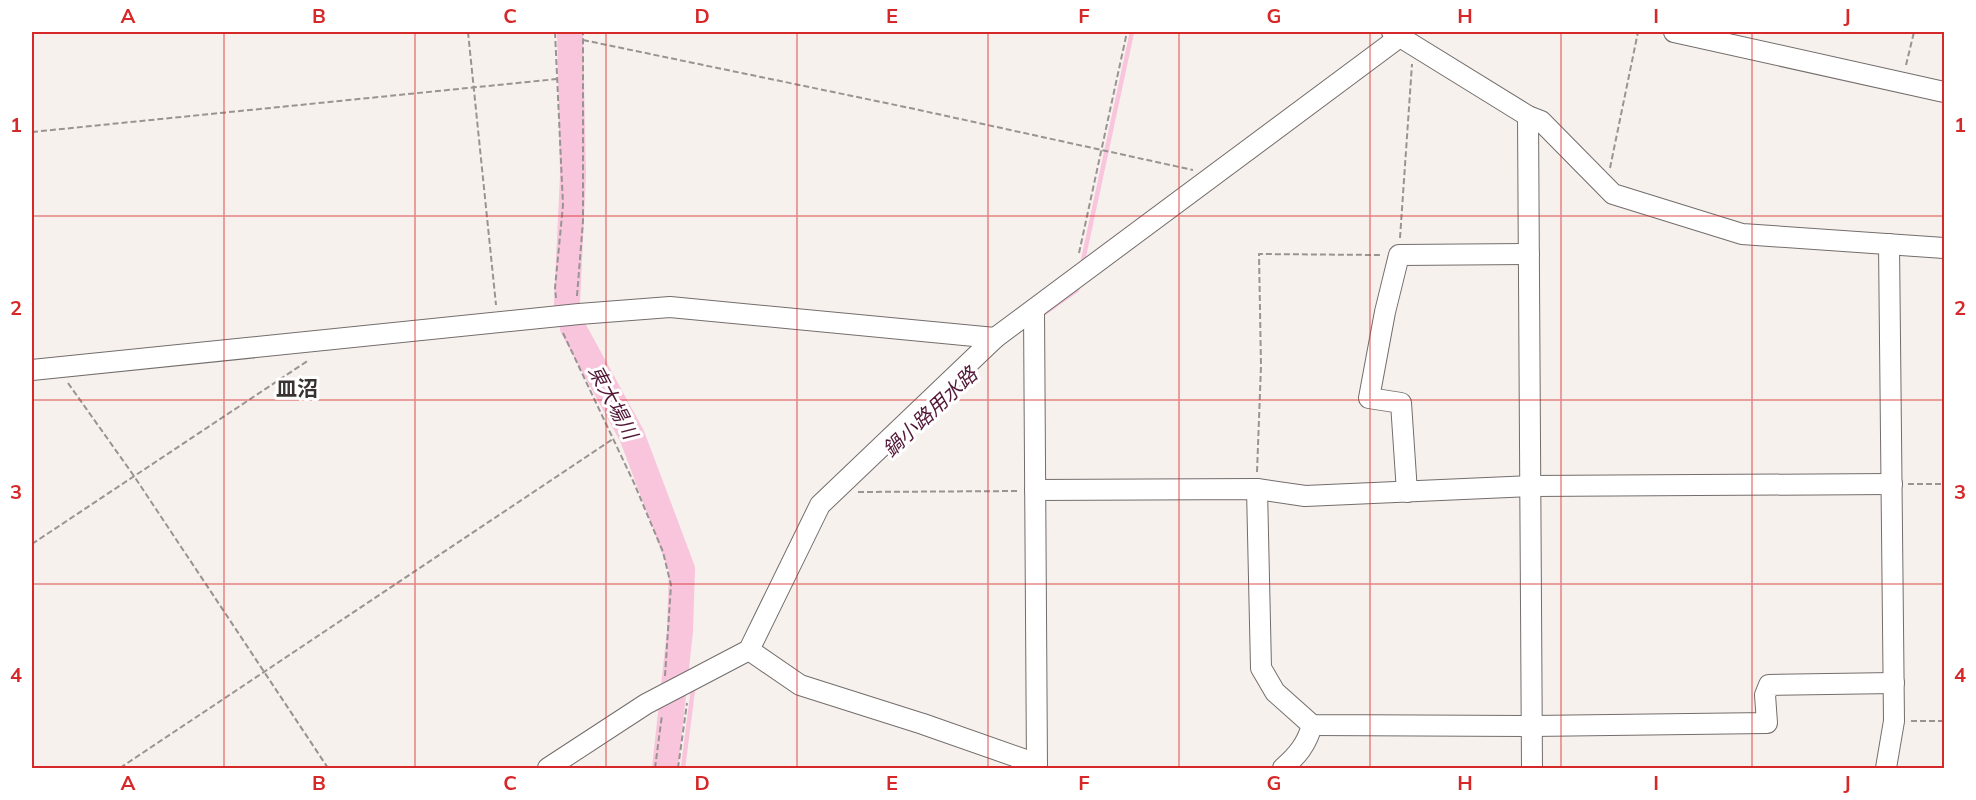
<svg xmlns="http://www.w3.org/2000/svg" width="1976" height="800" viewBox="0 0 1976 800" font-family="Mulish,'Noto Sans JP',sans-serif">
	<rect width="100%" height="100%" fill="#f7f1ee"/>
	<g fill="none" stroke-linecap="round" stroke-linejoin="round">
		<g stroke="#f9c5dc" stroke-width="4.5">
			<path d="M1082,265L1132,32"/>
			<path d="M1039,317L1077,290L1078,285"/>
			<path d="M683,768L693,689L696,687"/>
		</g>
		<path stroke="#f9c5dc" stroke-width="26" d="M570,32L573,175L567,303L573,328L632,436L682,569L680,631L665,768"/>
		<g stroke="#736d6b" stroke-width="22">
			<g id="minor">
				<path d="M1392,32L1528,116L1541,121L1613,194L1742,234L1944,248"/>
				<path d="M1674,32L1944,92"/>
				<path d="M1528,116L1532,768"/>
				<path d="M1034,310L1037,768"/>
				<path d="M32,370L579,314L670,307L995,338"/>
				<path d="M1257,489L1261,668L1275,692L1312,725L1532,726L1767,723L1765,695L1769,685L1894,683"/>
				<path d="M1035,490L1257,489L1305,496L1531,486L1892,484"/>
				<path d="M1407,492L1401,403L1369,398L1385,312L1399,255L1529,254"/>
				<path d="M749,650L800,685L923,724L1037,764"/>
				<path d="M548,768L646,704L749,650L820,505L995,338L1401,36"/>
				<path d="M1283,768C1297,756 1307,744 1312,725"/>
				<path d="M1886,768L1894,721L1889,244"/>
			</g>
		</g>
		<g stroke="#989492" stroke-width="2" stroke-dasharray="6 3" stroke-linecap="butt">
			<path d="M468,32L496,305"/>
			<path d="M555,32L563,205L555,288L556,298"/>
			<path d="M583,40L910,108L1193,170"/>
			<path d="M1906,65L1914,32"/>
			<path d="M32,132L557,79"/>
			<path d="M1610,168L1638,32"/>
			<path d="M1400,238L1412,64"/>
			<path d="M1079,253L1127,32"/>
			<path d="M577,296L583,221V32"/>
			<path d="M563,333L634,483L663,552L671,585L665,676"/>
			<path d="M68,383L134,476L328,768"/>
			<path d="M1257,472L1261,366L1259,254L1380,255"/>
			<path d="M1908,484H1944"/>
			<path d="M858,492L1020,491"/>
			<path d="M32,544L309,360"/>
			<path d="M1911,721H1944"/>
			<path d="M120,768L613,439"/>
			<path d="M655,768L662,715"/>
			<path d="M678,768L687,703"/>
		</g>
		<use href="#minor" stroke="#fff" stroke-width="20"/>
	</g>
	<path fill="none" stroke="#d62828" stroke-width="1.5" stroke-opacity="0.55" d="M224,32V768M415,32V768M606,32V768M797,32V768M988,32V768M1179,32V768M1370,32V768M1561,32V768M1752,32V768M32,216H1944M32,400H1944M32,584H1944"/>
	<g text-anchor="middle" stroke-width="6" stroke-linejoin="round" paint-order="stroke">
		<g font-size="20" font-style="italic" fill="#531737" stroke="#fff">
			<text transform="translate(613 402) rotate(62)" y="7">東大場川</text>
			<text transform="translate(930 412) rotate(-43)" y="7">鍋小路用水路</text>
		</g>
		<g font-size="21" font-weight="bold" fill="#383331" stroke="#fff">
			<text x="297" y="396">皿沼</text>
		</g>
	</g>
	<rect width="1976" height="800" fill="none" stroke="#ffffff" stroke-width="66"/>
	<rect x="33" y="33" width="1910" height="734" fill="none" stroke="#d62828" stroke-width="2"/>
	<g font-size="20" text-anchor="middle" font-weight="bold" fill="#d62828">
		<text x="128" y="23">A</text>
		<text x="319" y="23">B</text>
		<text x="510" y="23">C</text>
		<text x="702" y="23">D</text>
		<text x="892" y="23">E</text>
		<text x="1084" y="23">F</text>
		<text x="1274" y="23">G</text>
		<text x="1465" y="23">H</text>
		<text x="1656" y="23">I</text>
		<text x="1847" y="23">J</text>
		<text x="16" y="132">1</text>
		<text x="1960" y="132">1</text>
		<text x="16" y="315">2</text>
		<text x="1960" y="315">2</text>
		<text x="16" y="499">3</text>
		<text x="1960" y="499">3</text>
		<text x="16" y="682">4</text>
		<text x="1960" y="682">4</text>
		<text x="128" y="790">A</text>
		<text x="319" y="790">B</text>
		<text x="510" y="790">C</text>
		<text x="702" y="790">D</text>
		<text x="892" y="790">E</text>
		<text x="1084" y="790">F</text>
		<text x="1274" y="790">G</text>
		<text x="1465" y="790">H</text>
		<text x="1656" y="790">I</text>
		<text x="1847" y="790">J</text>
	</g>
</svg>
